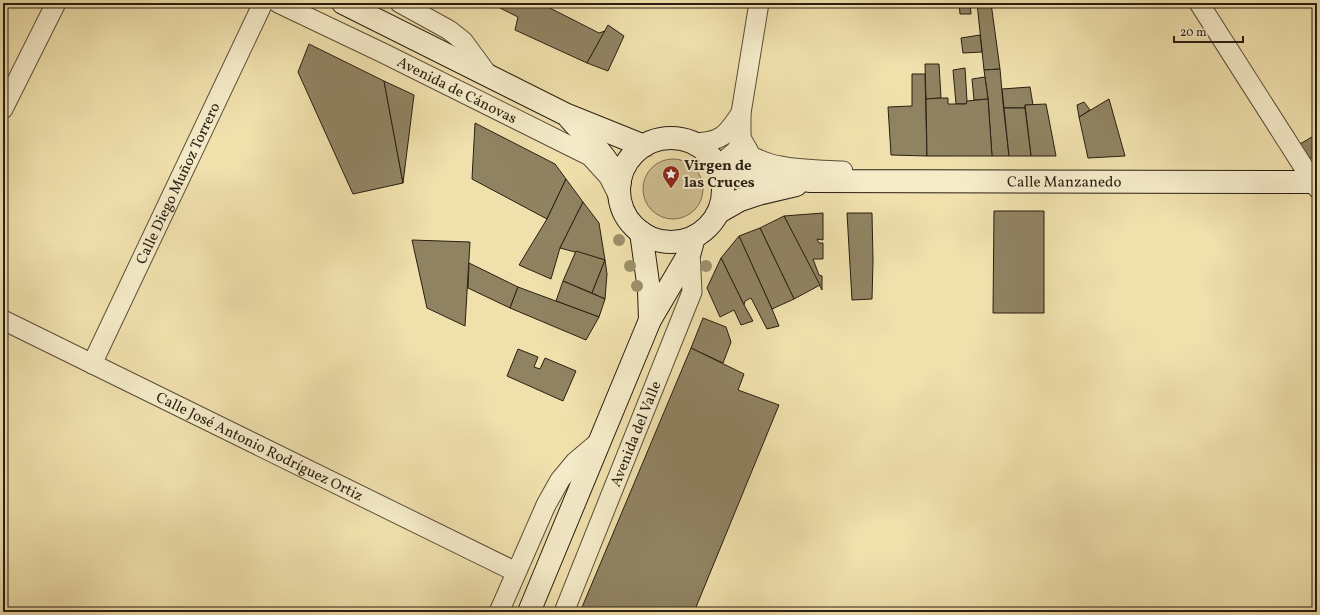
<svg xmlns="http://www.w3.org/2000/svg" width="1320" height="615" viewBox="0 0 1320 615" font-family="Vollkorn,serif">
	<rect width="100%" height="100%" fill="#efe0ac"/>
	<filter id="stains"><feTurbulence type="fractalNoise" baseFrequency=".005" numOctaves="4"/><feColorMatrix values="0 0 0 0 .2 0 0 0 0 .09 0 0 0 0 .02 0 0 0 .5 -.17"/></filter>
	<radialGradient id="worn" r=".72"><stop offset=".6" stop-color="#630" stop-opacity="0"/><stop offset="1" stop-color="#630" stop-opacity=".3"/></radialGradient>
	<circle fill="#cebf92" stroke="#7c6e52" cx="673" cy="189" r="30"/>
	<g fill="#908362" stroke="#2a1e11">
		<path d="M484,3H500L498,7Z"/>
		<path d="M500,3H540L599,33L605,31L587,63L515,30L518,17L498,7Z"/>
		<path d="M959,3H970L971,14H960Z"/>
		<path d="M977,3H991L1000,69L984,70Z"/>
		<path d="M608,25L624,36L608,71L587,63Z"/>
		<path d="M980,35L982,52L963,53L961,38Z"/>
		<path d="M309,44L384,81L403,183L353,194L298,72Z"/>
		<path d="M925,64H939L941,98L926,99Z"/>
		<path d="M965,68L967,101L966,104H956L953,70Z"/>
		<path d="M1000,69L1003,103L1009,156H992L988,99L984,70Z"/>
		<path d="M912,74H925L927,156L891,155L888,107L912,106Z"/>
		<path d="M985,77L988,99L974,100L972,79Z"/>
		<path d="M384,81L414,95L403,183Z"/>
		<path d="M1030,87L1033,105H1025V108H1004L1002,89Z"/>
		<path d="M941,98H948V104H966L967,101L988,99L992,156H927L926,99Z"/>
		<path d="M1109,99L1125,156L1088,158L1079,117Z"/>
		<path d="M1084,102L1090,110L1079,117L1077,105Z"/>
		<path d="M1046,104L1056,156H1031L1025,105Z"/>
		<path d="M1004,108H1025L1031,156H1009Z"/>
		<path d="M475,123L555,164L566,179L547,219L472,179Z"/>
		<path d="M1317,134V158H1308L1300,144Z"/>
		<path d="M566,179L583,202L560,248L551,279L519,265L547,219Z"/>
		<path d="M583,202L599,223L605,260L560,248Z"/>
		<path d="M994,211H1044V313H993Z"/>
		<path d="M823,213V240L817,239L819,243H823V259H813L819,275L822,276V290L784,216Z"/>
		<path d="M847,213H872L873,261L872,299L852,300Z"/>
		<path d="M784,216L820,285L794,299L760,228Z"/>
		<path d="M760,228L794,299L772,309L739,236Z"/>
		<path d="M739,236L772,309L779,326L767,329L751,298L745,301L744,305L721,258Z"/>
		<path d="M412,240L470,242L465,326L427,308Z"/>
		<path d="M576,251L605,260L592,293L563,281Z"/>
		<path d="M721,258L744,305L753,321L741,325L734,310L720,317L707,288Z"/>
		<path d="M605,260L607,274L605,299L592,293Z"/>
		<path d="M469,263L518,287L510,308L468,288Z"/>
		<path d="M563,281L605,299L599,317L556,301Z"/>
		<path d="M518,287L599,317L586,340L510,308Z"/>
		<path d="M703,318L726,327L731,342L723,363L691,348Z"/>
		<path d="M691,348L744,374L738,390L779,405L694,612H580Z"/>
		<path d="M518,349L538,357L534,367L540,369L545,358L576,371L563,401L507,376Z"/>
	</g>
	<g fill="none" stroke-linecap="round" stroke-linejoin="round">
		<g stroke="#5b4e38" stroke-width="21">
			<g id="street">
				<path id="s1" d="M278,3L383,53L590,156L609,177L619,197"/>
				<path d="M400,3L449,30L463,41L488,75"/>
				<path d="M1199,3L1317,188"/>
				<path d="M3,109L56,3"/>
				<path d="M741,138L749,152V155C759,160 770,165 781,166C801,170 822,170 843,171"/>
				<path d="M693,143C721,142 726,136 741,113"/>
				<path d="M718,166L737,150L741,138V113L759,3"/>
				<path id="s2" d="M3,320L516,572"/>
				<path id="s3" d="M92,364L263,3"/>
				<path d="M499,612L546,505L560,480L575,462L601,440"/>
				<path id="s4" d="M564,612L692,292L690,252"/>
			</g>
		</g>
		<g stroke="#2a1e11" stroke-width="24">
			<g id="secondary">
				<path d="M343,3L567,115L644,146"/>
				<path d="M570,119C589,139 607,157 620,182"/>
				<circle cx="671" cy="190" r="52"/>
				<path id="s5" d="M721,170L811,181L1317,182"/>
				<path d="M719,212L740,200L758,194L796,185"/>
				<path d="M641,232L649,290L650,320"/>
				<path d="M529,612L650,320L690,252L694,237"/>
			</g>
		</g>
		<use href="#street" stroke="#f5ebc9" stroke-width="19"/>
		<use href="#secondary" stroke="#f5ebc9" stroke-width="22"/>
	</g>
	<g fill="#9e906c">
		<circle cx="619" cy="240" r="6"/>
		<circle cx="630" cy="266" r="6"/>
		<circle cx="706" cy="266" r="6"/>
		<circle cx="637" cy="286" r="6"/>
	</g>
	<defs>
		<g id="sight-pin" transform="scale(0.9)"><path d="M0 17L-7.5 6A9.5 9.5 0 1 1 7.5 6Z" fill="#8f2418" stroke="#f5ebc9"/><path d="M0-6L1.8-2.2L6-1.7L2.9 1.2L3.7 5.4L0 3.3L-3.7 5.4L-2.9 1.2L-6-1.7L-1.8-2.2Z" fill="#fff"/></g>
	</defs>
	<g fill-rule="evenodd">
		<use href="#sight-pin" x="671" y="174"/>
	</g>
	<g text-anchor="middle" stroke-width="4" stroke-linejoin="round" paint-order="stroke">
		<g font-size="15" fill="#2a1e11" stroke="#f5ebc9">
			<text dy="5" stroke="none"><textPath href="#s1" startOffset="199">Avenida de Cánovas</textPath></text>
			<text dy="5" stroke="none"><textPath href="#s5" startOffset="344">Calle Manzanedo</textPath></text>
			<text dy="5" stroke="none"><textPath href="#s3" startOffset="200">Calle Diego Muñoz Torrero</textPath></text>
			<text dy="5" stroke="none"><textPath href="#s4" startOffset="192">Avenida del Valle</textPath></text>
			<text dy="5" stroke="none"><textPath href="#s2" startOffset="286">Calle José Antonio Rodríguez Ortiz</textPath></text>
		</g>
		<g font-size="15" font-weight="bold" fill="#2a1e11" stroke="#f5ebc9" text-anchor="start">
			<text x="684" y="170">Virgen de<tspan x="684" dy="17">las Cruces</tspan></text>
		</g>
	</g>
	<rect width="1320" height="615" fill="none" stroke="#efe0ac" stroke-width="16"/>
	<rect x="4" y="4" width="1312" height="607" fill="none" stroke="#2a1e11" stroke-width="2"/>
	<rect x="8" y="8" width="1304" height="599" fill="none" stroke="#2a1e11"/>
	<path d="M1174 36v6h69v-6" fill="none" stroke="#2a1e11" stroke-width="2"/>
	<text x="1180" y="36" font-size="12" fill="#2a1e11" stroke="#f5ebc9" stroke-width="3" paint-order="stroke">20 m</text>
	<rect width="100%" height="100%" filter="url(#stains)"/>
	<rect width="100%" height="100%" fill="url(#worn)"/>
</svg>
